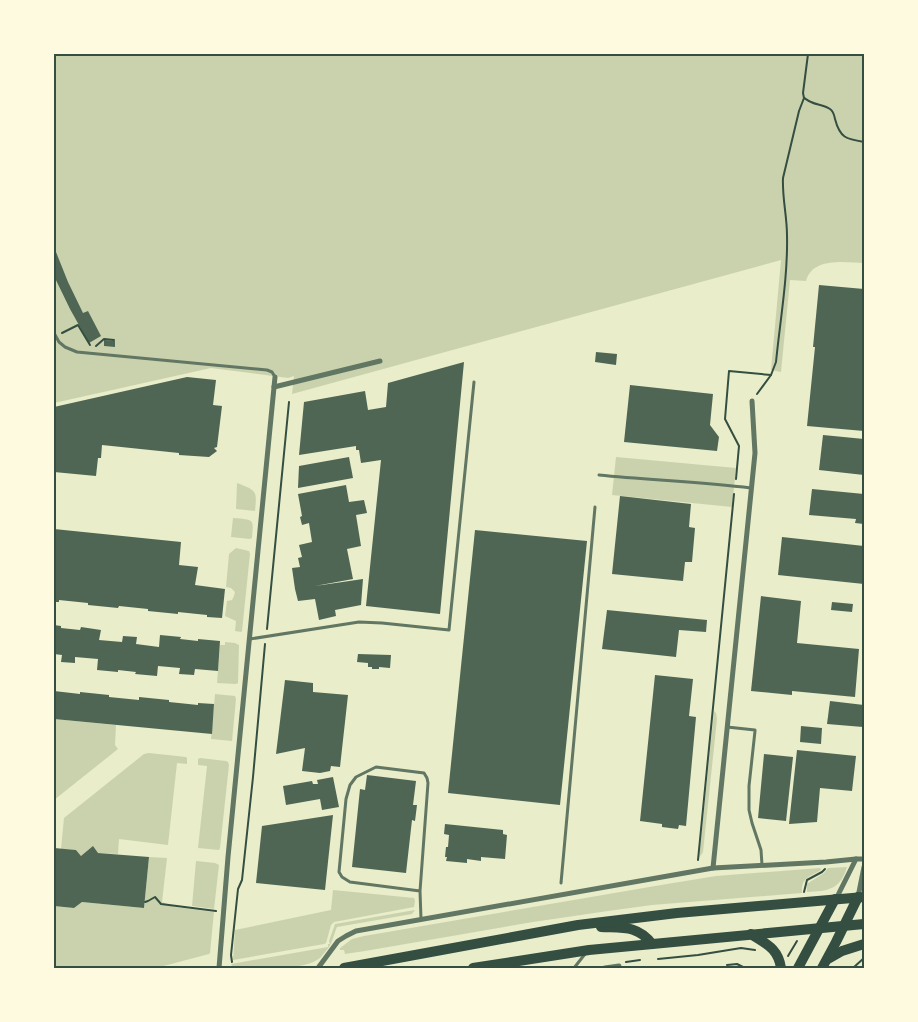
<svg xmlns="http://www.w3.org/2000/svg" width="918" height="1022" viewBox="0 0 918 1022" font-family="Literata,serif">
	<rect width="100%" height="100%" fill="#e9edc9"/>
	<g fill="#cad2ad">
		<path d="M54,54H864V263C845,262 812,257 806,281L790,280L781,372L771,370L781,260L292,394L294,376L288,378L211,368L54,403Z"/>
		<path d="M616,457L736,468L732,507L612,495Z"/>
		<path d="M237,483C257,491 257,490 255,511L236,509Z"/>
		<path d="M233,518C254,520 254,518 252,538L250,539L231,537Z"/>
		<path d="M236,548L249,551L250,554L242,631L241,632L235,631L236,621L225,616L227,601L232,600L234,596L235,592L231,588L226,587L229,554Z"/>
		<path d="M225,642L235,643L239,645L238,683L236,684L217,683L220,645H225Z"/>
		<path d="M215,694L235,696L236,699L232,741L211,739Z"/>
		<path d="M714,711L716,713L717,719L703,852L699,858Z"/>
		<path d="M54,719L116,725L115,745L118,749L54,800Z"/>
		<path d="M149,753L186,757L187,758V764L177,763L168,845L119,839L118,854L98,853L81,856L76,850L61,849L64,818L144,754Z"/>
		<path d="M200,758L226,761L228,762L229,765L220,848L219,850L198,848L207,766L198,765V759Z"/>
		<path d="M149,857L167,858L162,902L175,907L214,912L210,953L209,954L156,968H54V906L74,908L82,902L144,908Z"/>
		<path d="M196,861L215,863L219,865L214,909L192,906Z"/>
		<path d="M847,867C840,890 828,891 807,892V884L824,873L828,868Z"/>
		<path d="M820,868L821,870C810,877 801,877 802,893L652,905L608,911L533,922L365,951L345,954L344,950H340V948L352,939L364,936L667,884L716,876Z"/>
		<path d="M333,890L414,898L415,901L414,907L334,922L331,925L326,943L324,944L233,960L235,930L331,910Z"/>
		<path d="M415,910L412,914L337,927C335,931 334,936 332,941C330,947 325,952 321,957C305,972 255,968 234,968L231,964L328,947V944H330L329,941L335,924Z"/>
	</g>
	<g fill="#4f6655">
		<path d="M54,247L68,282L83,313L88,311L101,336L89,343L70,309L54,276Z"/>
		<path d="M819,285L864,289V431L807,426L815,347H813Z"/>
		<path d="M104,340L115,341V347L104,346Z"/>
		<path d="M596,352L617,354L616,365L595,362Z"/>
		<path d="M464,362L440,614L366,606L381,460L361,463L359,450H356V446L299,455L304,402L365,391L368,410L386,407L388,383Z"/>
		<path d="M187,377L216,380L213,405L222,406L217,447L214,448L217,451L209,457L179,455V453L102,445L101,458H98L96,476L54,472V407Z"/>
		<path d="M630,385L713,394L710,425L719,437L717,451L624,442Z"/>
		<path d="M823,435L864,439V475L819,470Z"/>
		<path d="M349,457L353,478L298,488L299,466Z"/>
		<path d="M346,485L349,502L364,500L367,513L356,515L361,546L347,549L353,579L315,586L363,579L361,605L335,610L336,616L319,620L315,599L298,601L295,589L292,568L300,567L298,558L302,557L299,545L312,542L309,523L302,525L300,517L302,516L298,494Z"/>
		<path d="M812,489L864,494V524L855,523L856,519L809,515Z"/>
		<path d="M620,496L691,504L689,527L695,528L692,562H685L683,581L612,574Z"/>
		<path d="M54,529L181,542L179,565L198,567L195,585L225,589L222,618L207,617V615L178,612V614L148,611V609L119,606L118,608L88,605V603L59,600V602H54Z"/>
		<path d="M475,530L587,541L560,805L448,793Z"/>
		<path d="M782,537L864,546V584L778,575Z"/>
		<path d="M761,596L801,601L797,643L859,649L855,697L792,691V695L751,691Z"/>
		<path d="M832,602L853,604L852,612L831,610Z"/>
		<path d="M607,610L707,620L706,632L679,630L676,657L602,649Z"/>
		<path d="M54,625L61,626V628L80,630L81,627L101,630L99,640L122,642L123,636L137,637L136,644L159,647L160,635L181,637L180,639L198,641V639L220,641L218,671L195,669L194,675L179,674L180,668L158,666L157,676L135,674L136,672L118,670V672L97,670L98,659L75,657V663L61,662L62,655L54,654Z"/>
		<path d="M358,654L391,655L390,668L379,667V669H372V667H368V663L357,662Z"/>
		<path d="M655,675L693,679L689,716L696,717L686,826L679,825L678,829L662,827V824L640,821Z"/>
		<path d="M285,680L313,683V692L348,695L340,767L331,766L330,771L320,773L302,771L305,748L276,754Z"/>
		<path d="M54,691L80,694V692L109,695V697L139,700V697L169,700V702L198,705V703L214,704L212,734L54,719Z"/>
		<path d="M830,701L864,705L863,727L827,724Z"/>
		<path d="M801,726L822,728L821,744L800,742Z"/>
		<path d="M797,750L856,756L852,791L820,788L817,822L789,824Z"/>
		<path d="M764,754L793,757L786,821L758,818Z"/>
		<path d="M367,775L416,781L413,805H417L415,821L412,820L406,873L352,867L360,789L365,790Z"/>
		<path d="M333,777L339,807L322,810L320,799L286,805L283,786L312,781L313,784H318L317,780Z"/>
		<path d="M333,815L325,890L256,883L262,826Z"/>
		<path d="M445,824L503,830V834L507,835L505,859L481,857V861L467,859V863L446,861L447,857H445L446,847H448L449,835L444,834Z"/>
		<path d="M93,846L98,853L149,857L144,908L82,902L74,908L54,906V848L76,850L81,856Z"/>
	</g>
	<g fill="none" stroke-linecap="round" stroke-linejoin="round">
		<g stroke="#344e41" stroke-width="2">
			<path d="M804,98C806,99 808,101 811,102C817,105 824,105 830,109C834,112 834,115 835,119C840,138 846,139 864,142"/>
			<path d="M804,98L803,93L808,54"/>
			<path d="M62,333L78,325L90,345"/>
			<path d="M96,346L104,339L114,340"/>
			<path d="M757,394L771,375L776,362C780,321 788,277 787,235C787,216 782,197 783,178L799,111L804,98"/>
			<path d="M736,479L739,446L725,419L729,371L771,375"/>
			<path d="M267,629L289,402"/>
			<path d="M698,860L734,494"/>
			<path d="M804,892L807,880L822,872L825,869"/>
			<path d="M145,902L148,901L155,897L161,904L216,911"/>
			<path d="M788,956L797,941"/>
			<path d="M658,959L698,955L741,948L755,950"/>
			<path d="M232,962L231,955L238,889L242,880L253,777L265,644"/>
			<path d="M626,962L640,960"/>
			<path d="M727,965L737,964L745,968"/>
			<path d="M853,968L864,958"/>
		</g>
		<g stroke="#617663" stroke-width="3">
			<path d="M54,333L59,342L65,347L77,352L267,370L272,372L275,377"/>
			<path d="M599,475C650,480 701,482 751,488"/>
			<path d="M250,639L359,622L382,623L449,630L474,382"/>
			<path d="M727,727L755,730V731L749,786V810L752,823L761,850L762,865"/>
			<path d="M561,883L595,507"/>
			<path d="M420,891L350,882L342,877L339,872L346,799L350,785L356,777L376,767L424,773L427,778L428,783L420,891L421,919"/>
			<path d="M574,968L585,954"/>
		</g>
		<g stroke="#617663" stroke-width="5">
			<path d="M274,387L380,361"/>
			<path d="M713,868L755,453L752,401"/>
			<path d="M858,897L864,867"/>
			<path d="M836,899L856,859H864"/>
			<path d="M219,968L228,857L275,377"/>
			<path d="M318,968L338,941L346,936L356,931L713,868L826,862L856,859"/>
			<path d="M605,968L619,966"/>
		</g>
		<g stroke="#344e41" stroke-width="10">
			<path d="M601,927C622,928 638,925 652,944"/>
			<path d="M751,934C766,944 778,948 781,968"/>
			<path d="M828,959L842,951L864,944"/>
			<path d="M344,968L578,925L677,913L864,897"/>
			<path d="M473,968L589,950L864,924"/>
			<path d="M798,968L835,899"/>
			<path d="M822,968L836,942L858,897"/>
		</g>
	</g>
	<rect width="918" height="1022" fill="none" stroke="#fefae0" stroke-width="110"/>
	<rect x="55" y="55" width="808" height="912" fill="none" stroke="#344e41" stroke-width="2"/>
</svg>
